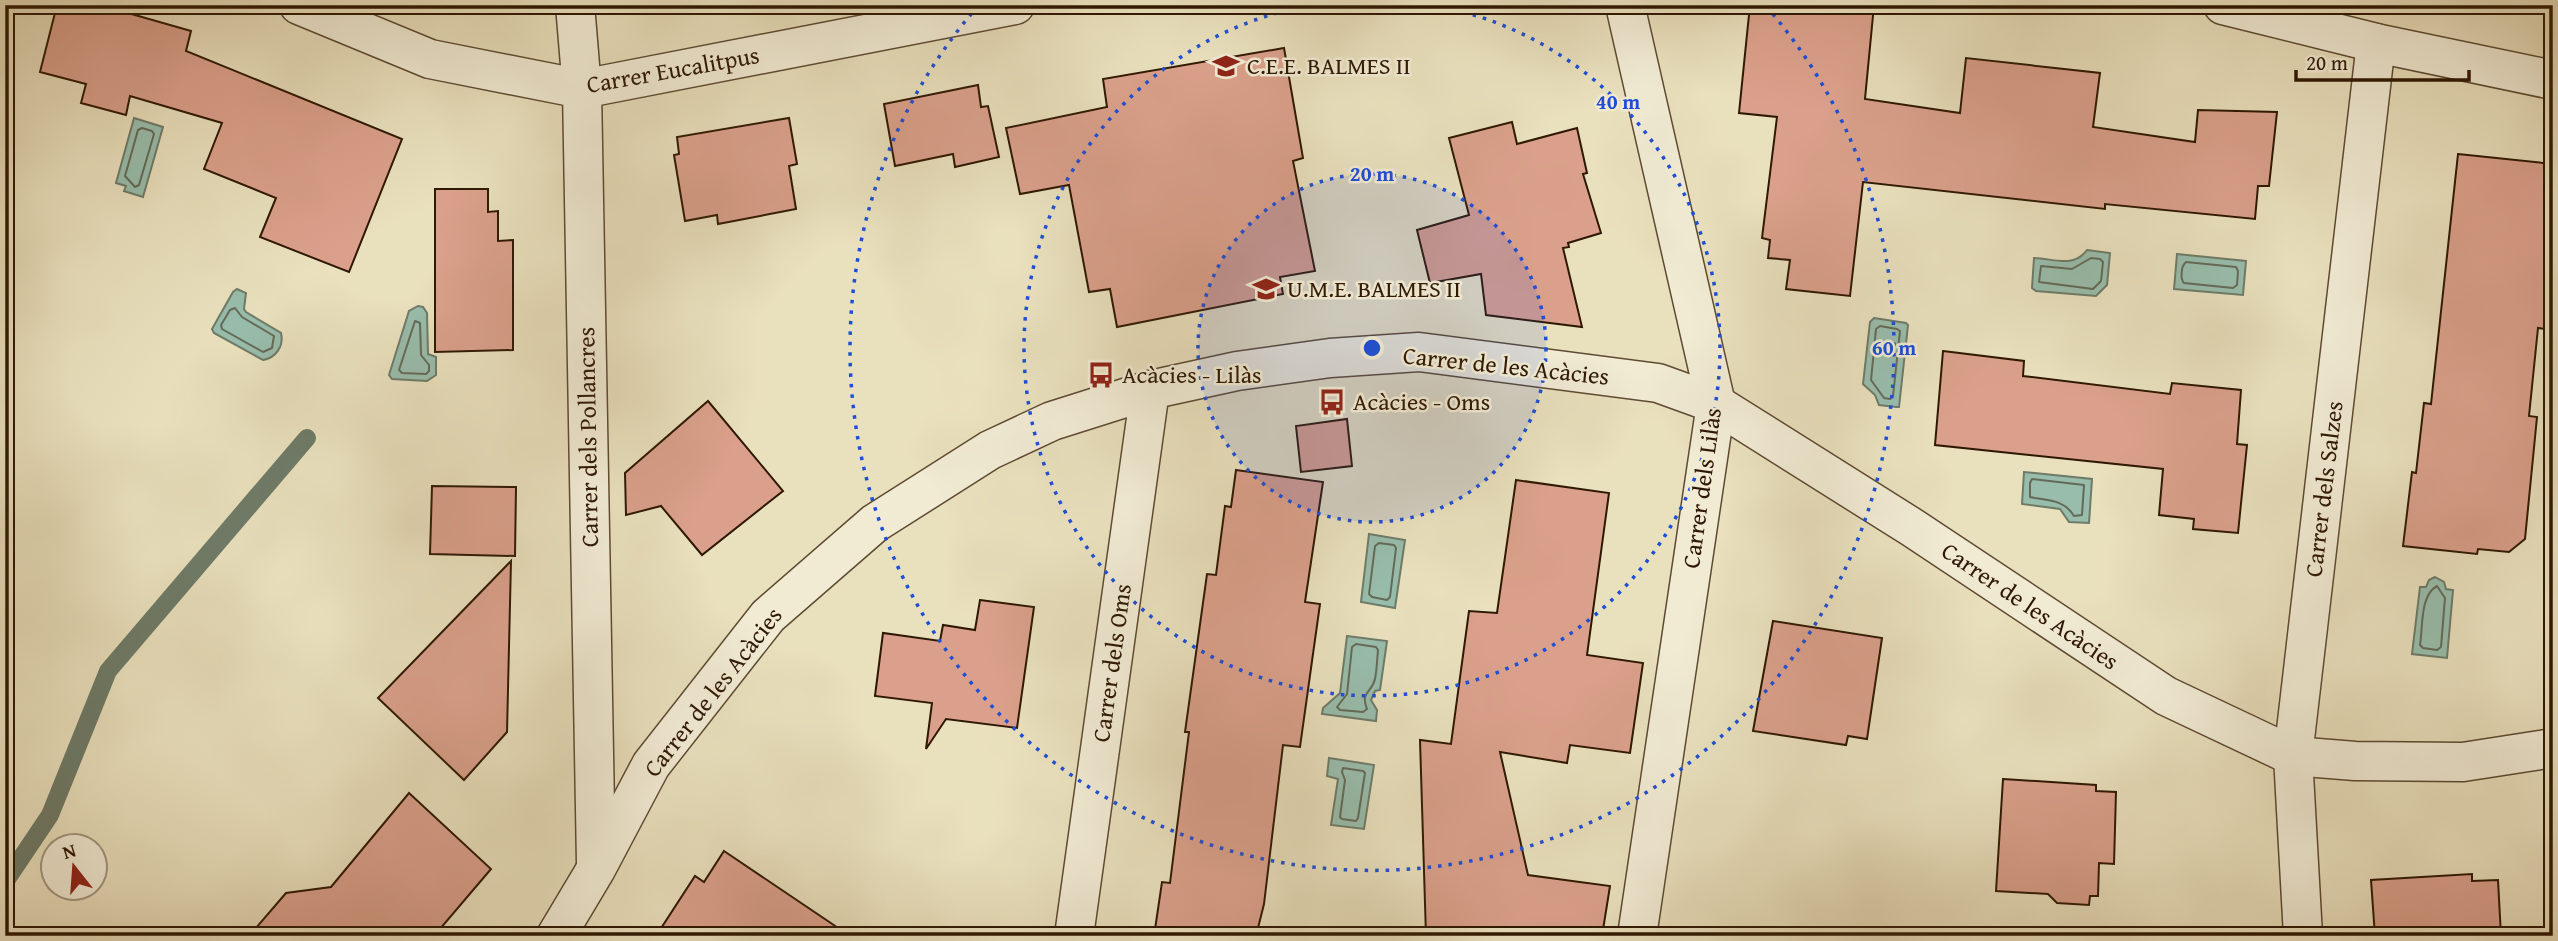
<svg xmlns="http://www.w3.org/2000/svg" width="2558" height="941" viewBox="0 0 2558 941" font-family="'Gentium Book Plus',serif">
	<rect width="100%" height="100%" fill="#e9e0bd"/>
	<filter id="stains"><feTurbulence type="fractalNoise" baseFrequency=".00286" numOctaves="4"/><feColorMatrix values="0 0 0 0 .2 0 0 0 0 .09 0 0 0 0 .02 0 0 0 .5 -.17"/></filter>
	<radialGradient id="worn" r=".72"><stop offset=".6" stop-color="#630" stop-opacity="0"/><stop offset="1" stop-color="#630" stop-opacity=".3"/></radialGradient>
	<g fill="#98bdac" stroke="#6e7b68" stroke-width="2">
		<path d="M134,118L163,127L143,197L124,191L126,186L116,183Z"/>
		<path d="M2087,250L2110,253L2107,285L2096,296L2036,291L2032,288L2034,258C2053,258 2073,269 2087,250Z"/>
		<path d="M2177,254L2246,261L2243,295L2174,289Z"/>
		<path d="M237,289L246,293L244,309L246,312L281,333C284,346 276,358 263,360L214,333L212,329L233,292Z"/>
		<path d="M418,306L423,307L427,313L428,354L436,357V375L427,381L392,379L389,375L409,311Z"/>
		<path d="M1874,318L1906,323L1908,325L1899,407H1896L1879,405L1875,395L1863,384L1870,322Z"/>
		<path d="M2024,472L2092,479L2089,523L2069,522L2060,509L2022,504Z"/>
		<path d="M1369,534L1405,540L1395,608L1361,602Z"/>
		<path d="M2435,577L2444,582L2446,589L2453,590L2447,658L2412,654L2420,587H2426L2429,580Z"/>
		<path d="M1347,636L1387,641L1380,690L1375,691L1371,700L1377,710L1376,721L1322,714L1323,708L1340,693Z"/>
		<path d="M1329,758L1374,765L1364,829L1331,825L1338,779L1327,776Z"/>
	</g>
	<g fill="none" stroke-linecap="round" stroke-linejoin="round">
		<g stroke="#646a58" stroke-width="2">
			<path d="M142,128L152,131L154,134L139,185L135,187L125,176L138,130Z"/>
			<path d="M2091,258L2100,259L2103,262L2101,281L2093,289L2039,282L2041,266L2072,269Z"/>
			<path d="M2186,262L2236,267L2238,271L2237,285L2233,288L2184,283C2180,279 2181,266 2186,262Z"/>
			<path d="M235,308L242,317L274,336L272,348L263,352L222,329L221,325L230,310Z"/>
			<path d="M415,321L420,323L421,355L429,365V371L426,374L402,373L399,370Z"/>
			<path d="M1880,326L1897,329L1900,331L1893,396L1890,399L1884,398L1871,380L1876,329Z"/>
			<path d="M2032,479L2084,485L2082,515L2074,516C2064,499 2048,501 2030,497V483Z"/>
			<path d="M1379,543L1394,545L1396,548L1390,597L1387,600L1372,597L1369,594L1375,546Z"/>
			<path d="M2437,586L2445,598L2441,647L2437,650L2423,648L2420,645C2423,626 2420,595 2437,586Z"/>
			<path d="M1356,644L1376,647L1378,650C1377,660 1377,669 1375,679C1372,693 1360,691 1367,709L1363,712L1340,710L1337,707L1347,694L1352,647Z"/>
			<path d="M1343,768L1363,771L1365,773L1358,818L1356,821L1342,819L1340,817L1345,780L1342,772Z"/>
		</g>
		<path stroke="#6e7b68" stroke-width="18" d="M5,882L50,815L108,671L307,438"/>
	</g>
	<g fill="#daa08b" stroke="#2f1803" stroke-width="2">
		<path d="M57,5H100L191,31L186,51L402,139L349,272L260,237L276,198L204,169L222,123L130,96L126,115L81,103L86,84L40,72Z"/>
		<path d="M1750,5H1874L1865,99L1960,113L1966,58L2100,73L2093,127L2195,142L2198,110L2277,112L2269,186H2258L2255,219L2105,204V209L1863,182L1850,296L1786,289L1790,260L1768,258L1770,240L1762,238L1777,117L1739,113Z"/>
		<path d="M1284,48L1303,158L1293,161L1315,271L1280,277L1283,294L1117,327L1110,289L1089,292L1069,185L1020,194L1006,128L1107,107L1103,79Z"/>
		<path d="M978,85L981,107L988,106L999,157L955,167L953,154L895,166L884,104Z"/>
		<path d="M789,118L797,164L789,166L796,209L718,224L717,215L685,221L674,155L679,154L677,137Z"/>
		<path d="M1512,122L1517,144L1577,128L1587,173L1583,174L1601,233L1568,243L1569,247L1563,248L1582,327L1486,315L1481,274L1430,283L1417,230L1469,215L1449,138Z"/>
		<path d="M2458,154L2553,164V330L2538,328L2529,416L2537,417L2525,539L2509,552L2478,549L2477,554L2403,546L2412,472L2416,473L2424,403L2431,404Z"/>
		<path d="M435,189H488V212L498,211V241L513,240V350L435,352Z"/>
		<path d="M1943,351L2024,361L2023,376L2170,394L2172,383L2241,390L2237,444L2247,445L2238,533L2193,529L2194,519L2159,515L2163,469L1935,445Z"/>
		<path d="M708,401L783,491L702,555L661,506L626,515L625,473Z"/>
		<path d="M1347,419L1352,466L1301,472L1296,426Z"/>
		<path d="M1236,470L1323,482L1305,602L1320,604L1300,747L1283,745L1264,904L1256,936H1154L1162,882L1170,883L1189,732H1185L1207,574L1216,575L1225,506L1231,507Z"/>
		<path d="M1516,480L1609,493L1587,655L1643,663L1630,753L1570,745L1567,763L1500,752L1528,875L1610,886L1602,936H1426L1420,740L1451,744L1469,611L1497,613Z"/>
		<path d="M432,486L516,487L515,556L430,554Z"/>
		<path d="M511,561L507,732L464,780L378,698Z"/>
		<path d="M980,600L1034,607L1017,728L946,719L926,749L932,703L875,696L883,633L940,641L943,625L975,630Z"/>
		<path d="M1773,621L1882,638L1867,739L1848,736L1846,745L1753,731Z"/>
		<path d="M2003,779L2096,785V791L2116,792L2114,864L2099,863L2098,896H2090L2089,905L2057,903L2048,894L1996,891Z"/>
		<path d="M409,793L491,869L434,936H249L286,893L331,887Z"/>
		<path d="M724,851L850,936H656L695,876L704,882Z"/>
		<path d="M2472,874V881L2498,880L2501,936H2375L2371,880Z"/>
	</g>
	<g fill="none" stroke-linecap="round" stroke-linejoin="round">
		<g stroke="#5e4a32" stroke-width="41">
			<g id="minor">
				<path d="M299,5L430,59L582,89L1015,5"/>
				<path d="M575,5L582,89L596,864"/>
				<path d="M1625,5L1716,404L1637,936"/>
				<path d="M2223,5L2376,43L2553,80"/>
				<path d="M556,936L596,869L651,765L768,616L875,523L990,450L1052,421L1150,390L1237,371L1330,358L1419,352L1658,383L1716,404L1913,528L2166,696L2293,756L2355,761L2463,762L2553,748"/>
				<path d="M1074,936L1150,390"/>
				<path d="M2303,936L2293,756L2376,43"/>
			</g>
		</g>
		<use href="#minor" stroke="#f1ebd4" stroke-width="38"/>
	</g>
	<circle cx="1372" cy="348" r="174" fill="#1d4ed8" fill-opacity=".12"/>
	<g fill="none" stroke="#1d4ed8" stroke-width="3.5" stroke-dasharray="3.5 7">
		<circle cx="1372" cy="348" r="174"/>
		<path d="M1432 5A348 348 0 1 1 1312 5"/>
		<path d="M1766 6A522 522 0 1 1 978 6"/>
	</g>
	<defs>
		<g id="school-bare" transform="scale(2.1)"><path d="M0-5L7-2L0 1L-7-2ZM-4 1L0 2.5L4 1V4Q0 6-4 4Z" fill="#8f2418" stroke="#f1ebd4" stroke-width="2.5" paint-order="stroke"/></g>
		<g id="bus-bare" transform="scale(2.1)"><path d="M-5-6H5V4H4V6H2V4H-2V6H-4V4H-5ZM-3.5-4V0h7V-4ZM-3.5 1.2v1.5H-2V1.2ZM2 1.2v1.5H3.5V1.2Z" fill="#8f2418" stroke="#f1ebd4" stroke-width="2.5" paint-order="stroke"/></g>
	</defs>
	<g fill-rule="evenodd">
		<use href="#school-bare" x="1226" y="66"/>
		<use href="#school-bare" x="1266" y="289"/>
		<use href="#bus-bare" x="1101" y="375"/>
		<use href="#bus-bare" x="1332" y="402"/>
	</g>
	<g text-anchor="middle" stroke-width="5" stroke-linejoin="round" paint-order="stroke">
		<g font-size="24" fill="#2f1803" stroke="#f1ebd4" text-anchor="start">
			<text x="1247" y="74">C.E.E. BALMES II</text>
			<text x="1287" y="297">U.M.E. BALMES II</text>
			<text x="1122" y="383">Acàcies - Lilàs</text>
			<text x="1353" y="410">Acàcies - Oms</text>
		</g>
		<g font-size="24" fill="#2f1803" stroke="#f1ebd4">
			<text transform="translate(673 70) rotate(-10)" y="8">Carrer Eucalitpus</text>
			<text transform="translate(1506 366) rotate(6)" y="8">Carrer de les Acàcies</text>
			<text transform="translate(588 437) rotate(-91)" y="8">Carrer dels Pollancres</text>
			<text transform="translate(1702 488) rotate(-82)" y="8">Carrer dels Lilàs</text>
			<text transform="translate(2324 489) rotate(-83)" y="8">Carrer dels Salzes</text>
			<text transform="translate(2030 606) rotate(34)" y="8">Carrer de les Acàcies</text>
			<text transform="translate(1112 663) rotate(-82)" y="8">Carrer dels Oms</text>
			<text transform="translate(713 692) rotate(-52)" y="8">Carrer de les Acàcies</text>
		</g>
	</g>
	<circle cx="1372" cy="348" r="10" fill="#1d4ed8" stroke="#f1ebd4" stroke-width="3.5"/>
	<g font-size="21" text-anchor="middle" font-weight="bold" fill="#1d4ed8" stroke="#f1ebd4" stroke-width="5" stroke-linejoin="round" paint-order="stroke">
		<text x="1618" y="109">40 m</text>
		<text x="1372" y="181">20 m</text>
		<text x="1894" y="355">60 m</text>
	</g>
	<rect width="2558" height="941" fill="none" stroke="#e9e0bd" stroke-width="28"/>
	<rect x="7" y="7" width="2544" height="927" fill="none" stroke="#2f1803" stroke-width="3.5"/>
	<rect x="14" y="14" width="2530" height="913" fill="none" stroke="#2f1803" stroke-width="2"/>
	<g transform="translate(74 867) rotate(343)"><circle r="33" fill="#f1ebd4" stroke="#a39780" stroke-width="2"/>
	<path d="M0-5L12 26L0 18L-12 26Z" fill="#8f2418"/>
	<text y="-10" font-size="19" font-weight="bold" text-anchor="middle" fill="#2f1803">N</text>
	</g>
	<path d="M2296 70v10h173v-10" fill="none" stroke="#2f1803" stroke-width="3.5"/>
	<text x="2306" y="70" font-size="21" fill="#2f1803" stroke="#f1ebd4" stroke-width="5" paint-order="stroke">20 m</text>
	<rect width="100%" height="100%" filter="url(#stains)"/>
	<rect width="100%" height="100%" fill="url(#worn)"/>
</svg>
